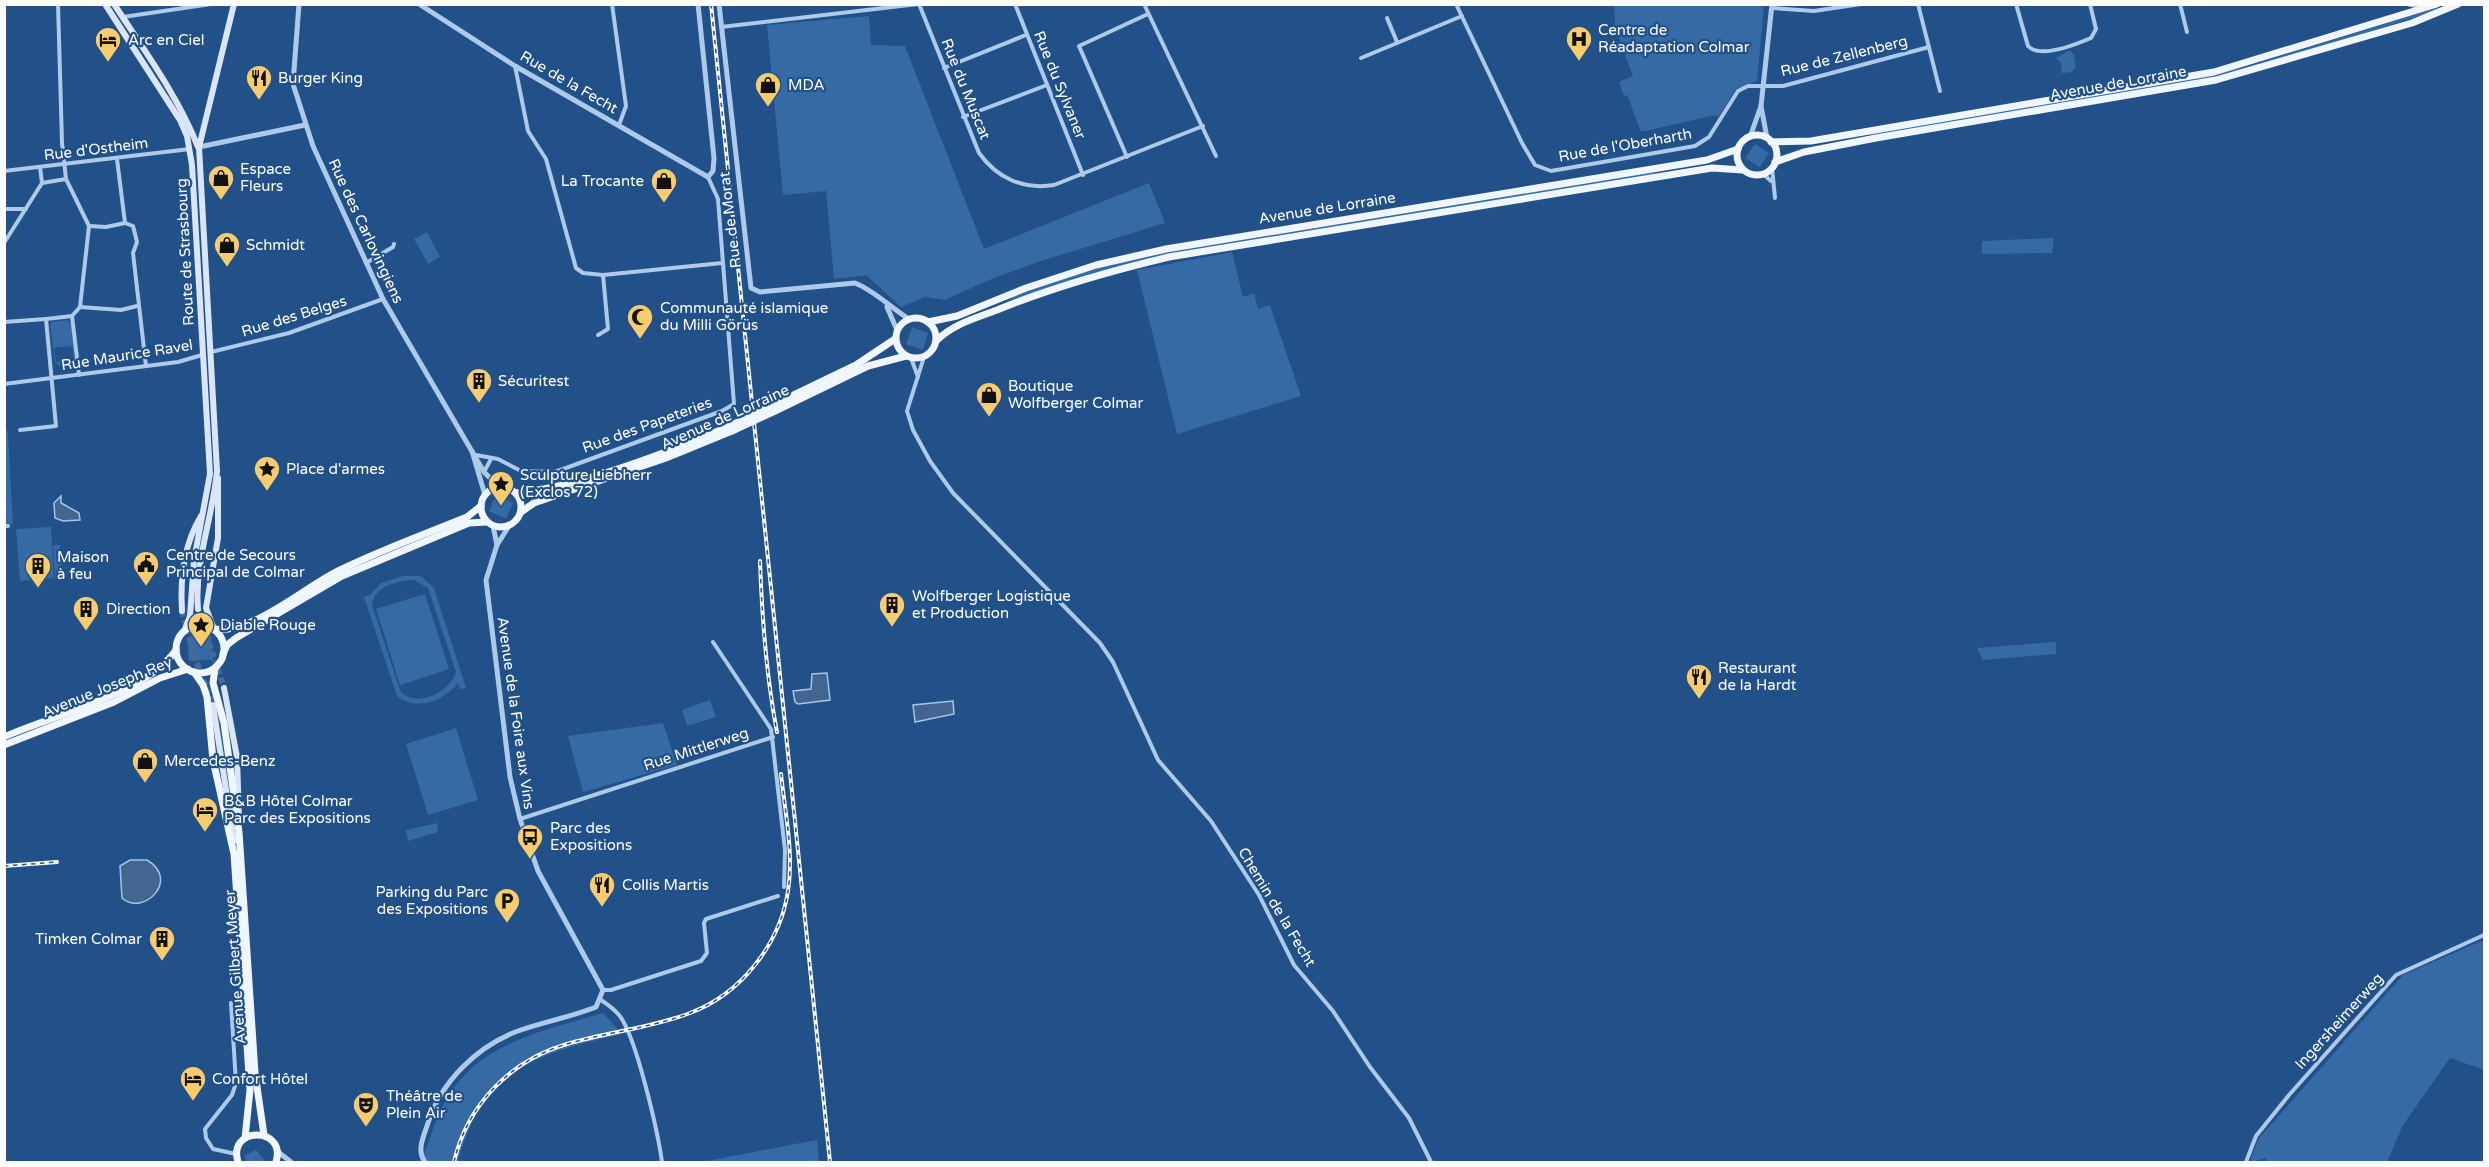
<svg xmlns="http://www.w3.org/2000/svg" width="2489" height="1167" viewBox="0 0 2489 1167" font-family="'Varela Round',sans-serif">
	<rect width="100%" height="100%" fill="#225088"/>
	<g fill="#366aa5" fill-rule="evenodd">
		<path d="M1614,5H1764L1757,81L1736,89L1718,117L1715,115L1641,132L1627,95L1624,96L1619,82L1633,76L1615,27Z"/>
		<path d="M2437,8L2438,10L2247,70L2208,79L1871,136V133L2242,68Z"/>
		<path d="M869,16L871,45L905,46L984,249L1149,183L1165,223L1038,262L989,280L945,300L925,297L901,307L866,275L834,279L826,191L783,195L767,25Z"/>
		<path d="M2070,50L2074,55L2076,67L2072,72L2062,73L2061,63L2056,58Z"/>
		<path d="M1755,144L1769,153L1760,167L1745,158Z"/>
		<path d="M1655,172V175L1185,251L1092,273L1012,300L1010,297L1092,269L1180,249Z"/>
		<path d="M427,232L440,257L428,264L414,239Z"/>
		<path d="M2054,238L2052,253L1982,254V241Z"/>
		<path d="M1232,252L1243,297L1254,293L1258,309L1270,305L1301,396L1177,434L1137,270Z"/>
		<path d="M67,320L71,323L75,362L60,366L55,362L50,326L52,322ZM72,346L74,360L56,362L54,348Z"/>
		<path d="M912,327L928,333L923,350L906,344Z"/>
		<path d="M4,430H7L8,436L13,524L5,525Z"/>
		<path d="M496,495L513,503L506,519L489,511Z"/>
		<path d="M51,527L54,578L20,581L16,529Z"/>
		<path d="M53,545H60L62,579H55Z"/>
		<path d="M402,576H421L434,588L466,688L460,689L458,683C443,701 417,712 397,696L364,597L370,595L381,583ZM414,580L428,588L456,672C451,692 414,710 400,690L372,605C374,586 397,581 414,580Z"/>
		<path d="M425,594L449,669L400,685L376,609Z"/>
		<path d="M211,635L213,660L189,661L187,637Z"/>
		<path d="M2056,642V654L1983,660L1977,648Z"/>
		<path d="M710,700L716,717L687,726L682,710Z"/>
		<path d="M663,723L677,765L583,792L568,736Z"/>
		<path d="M456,728L478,800L428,815L406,744Z"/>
		<path d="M437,823L438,832L408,841L406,830Z"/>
		<path d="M2484,940V1070L2450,1058L2403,1125L2387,1162H2266V1158L2252,1162L2251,1158L2259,1138L2403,975Z"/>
		<path d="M603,1013L622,1034C538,1053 481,1070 458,1162H421C430,1141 436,1114 449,1095C483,1041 547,1030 603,1013Z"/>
		<path d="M817,1140L819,1162H702L816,1140Z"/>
		<path d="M256,1150L266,1162H247L244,1156Z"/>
	</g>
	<g fill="#44668e" stroke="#a1c5eb" stroke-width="1.5">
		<path d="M61,496V503L79,513L80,520L63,521L55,518L54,503Z"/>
		<path d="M827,673L830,700L798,704L795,702L793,691L811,689L812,674Z"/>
		<path d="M953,701L954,714L915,722L913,705Z"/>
		<path d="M130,860H147C181,880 143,917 122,898L120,866Z"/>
	</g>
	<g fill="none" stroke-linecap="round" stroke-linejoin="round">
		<g stroke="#436a9a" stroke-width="6" stroke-dasharray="6 3" stroke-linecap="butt">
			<path d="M198,609L224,688"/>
			<path d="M182,611L196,660L213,705"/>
		</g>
		<g stroke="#adcaea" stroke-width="4">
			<path d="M58,4L62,143L66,179L89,226L80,307L72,316"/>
			<path d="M612,4L626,106L619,125"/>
			<path d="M919,4L979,153C997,178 1023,190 1054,185L1203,126"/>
			<path d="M1015,4L1083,175"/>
			<path d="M1144,4L1216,156"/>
			<path d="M1456,4L1522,143L1535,165L1551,171L1695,146L1709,137L1738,91L1748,86H1783L1929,47"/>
			<path d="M1918,4L1940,91"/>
			<path d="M2016,4L2028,46C2040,59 2077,44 2091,38L2096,29L2090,4"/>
			<path d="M2180,4L2187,32"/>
			<path d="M1772,8L1814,11L1861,4"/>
			<path d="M123,17L211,4"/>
			<path d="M1387,18L1397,42"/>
			<path d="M721,27L918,4"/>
			<path d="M1361,58L1462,16"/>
			<path d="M515,66L528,131L546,159L576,268L583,273L603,275L722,263"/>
			<path d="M944,68L1026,35"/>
			<path d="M963,117L1047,85"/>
			<path d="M1127,157L1079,46L1148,14"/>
			<path d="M117,159L125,223L133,226L137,242L133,253L146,366"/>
			<path d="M1772,168L1775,198"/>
			<path d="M4,171L190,149"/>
			<path d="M1763,174L1771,181"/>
			<path d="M42,183L66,179"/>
			<path d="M4,209H26"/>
			<path d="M89,226L106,227L125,223"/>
			<path d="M4,243L42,183L40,167"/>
			<path d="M366,263L393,247L394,244"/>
			<path d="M80,307L121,310L137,306"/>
			<path d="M4,322L46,319"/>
			<path d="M598,335L608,329L603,275"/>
			<path d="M211,352L289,333L383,299"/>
			<path d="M924,357L907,411L913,430L930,461L953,493L1100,643L1113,662L1158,760L1211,821L1259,895L1294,965L1333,1011L1370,1067L1409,1118L1431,1162"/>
			<path d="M911,358L918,377"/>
			<path d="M4,384L178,362L202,355"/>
			<path d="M20,430L56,426L46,319L72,316L79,375"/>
			<path d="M476,455L498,459L521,471L555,472L722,411L734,404L718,199L708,177"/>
			<path d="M484,472L491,459"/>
			<path d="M4,526H8"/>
			<path d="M713,642L771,729L785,850L784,887"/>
			<path d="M520,819L773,737"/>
			<path d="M603,990H611L701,961L707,953L704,923L706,919L778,896"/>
			<path d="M601,1000C607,1004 614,1009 619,1015C636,1035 658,1133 662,1162"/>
			<path d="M231,1003L236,1083L232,1095L205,1129L206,1138L213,1149L236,1154"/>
			<path d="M2246,1162L2256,1136L2289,1095L2396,975L2484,935"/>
		</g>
		<g stroke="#adcaea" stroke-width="5">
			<path d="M299,4L293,84L313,146L383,299L484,472L499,487"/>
			<path d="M419,4L515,66L708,177L713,171L714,158L698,4"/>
			<path d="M719,4L751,288L760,292L855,283C875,291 891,308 909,319"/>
			<path d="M2409,4L2423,7"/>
			<path d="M1761,106L1767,138"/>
			<path d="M1750,137L1761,106L1772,4"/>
			<path d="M199,147L305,125"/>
			<path d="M887,307L897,330"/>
			<path d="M472,451L485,495"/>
			<path d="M493,526L497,545"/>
			<path d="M277,1151L291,1162"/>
			<path d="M425,1162C416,1150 424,1136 428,1123C441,1082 477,1046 518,1031C543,1022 571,1017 596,1007L603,990L538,871L520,819L510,777L486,580L497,545L509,526"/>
		</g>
		<g stroke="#d8e6f8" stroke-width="6">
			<path d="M105,4L180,120L187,136L192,165L210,474L194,560L190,616L185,629"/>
			<path d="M114,4C144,50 178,96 198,147"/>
			<path d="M198,609C194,562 213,517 217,471L199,147L234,4"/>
			<path d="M182,611C180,579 184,544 201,516"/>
			<path d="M214,629L206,608L218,538V478"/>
			<path d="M224,688L237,757L239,820"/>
			<path d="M213,705L234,841"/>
		</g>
		<g stroke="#f0f6fe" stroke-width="7">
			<circle cx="1757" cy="155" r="20"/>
			<path d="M1771,142L1811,141L2214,72L2437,4"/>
			<path d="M1775,162L1804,152L1876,138L2216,80L2412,23L2458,4"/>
			<circle cx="916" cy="338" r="20"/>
			<path d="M928,322L957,316L1026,288L1096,265L1166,249L1707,160L1738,149"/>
			<path d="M936,341C953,324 976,318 997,310C1053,287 1110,271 1169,257L1712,168L1743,170"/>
			<path d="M773,405L856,365L895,339"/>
			<path d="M775,411L868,366L906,356"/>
			<circle cx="501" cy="507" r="20"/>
			<path d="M516,493C581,487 669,452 730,426"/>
			<path d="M521,512L534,503L666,458L732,431"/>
			<circle cx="200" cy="649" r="24"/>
			<path d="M214,629C252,635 306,586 340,570C381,550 425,534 467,517L481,506"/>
			<path d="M223,654L227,645L236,638L342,576L469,523L487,522"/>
			<path d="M215,668L213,683L224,723L239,832L255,1073L264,1135"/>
			<path d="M194,672L203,685L207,697L213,760L234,854L250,1090L245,1138"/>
			<path d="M4,737C53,715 146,694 176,650"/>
			<path d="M4,745L114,702L160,678L188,669"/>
			<path d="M238,1162C227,1126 287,1126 276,1162"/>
		</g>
		<g stroke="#fff" stroke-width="4">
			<g id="rail">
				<path d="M711,4L830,1162"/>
				<path d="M760,561C762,619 766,675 777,732"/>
				<path d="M4,866L57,862"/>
				<path d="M454,1162C467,1105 511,1060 567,1044C608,1032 651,1028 690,1013C741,994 780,944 788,891C794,853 785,812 781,774"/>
			</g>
		</g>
		<use href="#rail" stroke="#225088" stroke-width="1.5" stroke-dasharray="4.5" stroke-linecap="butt"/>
		<g stroke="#f0f6fe" stroke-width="7">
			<path d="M730,426L773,405"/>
			<path d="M732,431L775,411"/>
		</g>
	</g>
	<defs>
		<g id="hospital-pin" transform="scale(1.35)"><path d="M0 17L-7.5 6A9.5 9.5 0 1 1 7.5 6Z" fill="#f6cc6f" stroke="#225088"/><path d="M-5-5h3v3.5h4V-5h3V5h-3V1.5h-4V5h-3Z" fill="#111"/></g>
		<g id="hotel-pin" transform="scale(1.35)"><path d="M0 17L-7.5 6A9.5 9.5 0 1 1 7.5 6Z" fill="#f6cc6f" stroke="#225088"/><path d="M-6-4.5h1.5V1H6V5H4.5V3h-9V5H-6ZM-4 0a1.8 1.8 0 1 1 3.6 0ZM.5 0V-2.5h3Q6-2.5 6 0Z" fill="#111"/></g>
		<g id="restaurant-pin" transform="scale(1.35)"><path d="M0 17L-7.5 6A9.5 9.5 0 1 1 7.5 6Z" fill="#f6cc6f" stroke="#225088"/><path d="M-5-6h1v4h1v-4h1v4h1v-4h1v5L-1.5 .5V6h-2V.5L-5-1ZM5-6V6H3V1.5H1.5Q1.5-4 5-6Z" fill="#111"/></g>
		<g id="shop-pin" transform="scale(1.35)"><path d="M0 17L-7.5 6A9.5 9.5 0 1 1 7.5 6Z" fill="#f6cc6f" stroke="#225088"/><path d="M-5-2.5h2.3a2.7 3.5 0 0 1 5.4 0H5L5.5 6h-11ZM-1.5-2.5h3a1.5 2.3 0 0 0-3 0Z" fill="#111"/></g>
		<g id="mosque-pin" transform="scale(1.35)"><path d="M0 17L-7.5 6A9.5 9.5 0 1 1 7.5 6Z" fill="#f6cc6f" stroke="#225088"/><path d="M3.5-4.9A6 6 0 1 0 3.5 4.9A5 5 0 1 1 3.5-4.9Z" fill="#111"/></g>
		<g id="building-pin" transform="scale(1.35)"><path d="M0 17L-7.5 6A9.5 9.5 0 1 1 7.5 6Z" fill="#f6cc6f" stroke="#225088"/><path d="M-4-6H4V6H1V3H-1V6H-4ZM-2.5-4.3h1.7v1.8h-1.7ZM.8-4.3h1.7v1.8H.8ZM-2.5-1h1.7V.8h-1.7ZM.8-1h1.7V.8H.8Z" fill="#111"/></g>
		<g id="sight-pin" transform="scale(1.35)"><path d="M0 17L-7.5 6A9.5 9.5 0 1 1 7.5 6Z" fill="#f6cc6f" stroke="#225088"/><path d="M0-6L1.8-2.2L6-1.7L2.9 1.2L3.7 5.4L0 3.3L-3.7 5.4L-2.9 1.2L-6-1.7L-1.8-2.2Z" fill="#111"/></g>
		<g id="civic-pin" transform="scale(1.35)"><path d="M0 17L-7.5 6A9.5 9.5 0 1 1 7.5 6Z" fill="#f6cc6f" stroke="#225088"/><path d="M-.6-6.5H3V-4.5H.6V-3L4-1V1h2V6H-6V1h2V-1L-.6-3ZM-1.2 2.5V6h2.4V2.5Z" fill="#111"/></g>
		<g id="bus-pin" transform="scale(1.35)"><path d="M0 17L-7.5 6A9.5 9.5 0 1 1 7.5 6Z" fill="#f6cc6f" stroke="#225088"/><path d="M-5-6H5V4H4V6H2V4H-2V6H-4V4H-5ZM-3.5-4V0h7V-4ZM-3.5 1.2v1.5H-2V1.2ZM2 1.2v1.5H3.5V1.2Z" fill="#111"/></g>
		<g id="parking-pin" transform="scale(1.35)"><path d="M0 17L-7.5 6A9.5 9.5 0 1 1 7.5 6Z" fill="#f6cc6f" stroke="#225088"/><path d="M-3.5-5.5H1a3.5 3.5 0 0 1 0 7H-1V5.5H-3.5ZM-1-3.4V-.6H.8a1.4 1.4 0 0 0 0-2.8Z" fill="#111"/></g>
		<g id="theatre-pin" transform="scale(1.35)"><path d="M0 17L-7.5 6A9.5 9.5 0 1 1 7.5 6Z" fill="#f6cc6f" stroke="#225088"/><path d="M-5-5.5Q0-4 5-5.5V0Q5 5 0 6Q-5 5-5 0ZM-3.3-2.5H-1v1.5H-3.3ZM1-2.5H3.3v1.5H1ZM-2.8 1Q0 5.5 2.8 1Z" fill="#111"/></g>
	</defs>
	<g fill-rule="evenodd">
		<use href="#hospital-pin" x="1579" y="39"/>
		<use href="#hotel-pin" x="108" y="40"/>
		<use href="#restaurant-pin" x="259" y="78"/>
		<use href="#shop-pin" x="768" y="85"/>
		<use href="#shop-pin" x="221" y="178"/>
		<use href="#shop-pin" x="664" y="181"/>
		<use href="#shop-pin" x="227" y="245"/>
		<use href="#mosque-pin" x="640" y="317"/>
		<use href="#building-pin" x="479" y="381"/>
		<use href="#shop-pin" x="989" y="395"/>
		<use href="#sight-pin" x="267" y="469"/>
		<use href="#sight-pin" x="501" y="484"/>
		<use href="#civic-pin" x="146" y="564"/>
		<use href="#building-pin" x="38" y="566"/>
		<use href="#building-pin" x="892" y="605"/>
		<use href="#building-pin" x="86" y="609"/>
		<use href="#sight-pin" x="201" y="625"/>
		<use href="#restaurant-pin" x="1699" y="677"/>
		<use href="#shop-pin" x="145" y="761"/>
		<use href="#hotel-pin" x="205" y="810"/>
		<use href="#bus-pin" x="530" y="837"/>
		<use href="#restaurant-pin" x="602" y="885"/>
		<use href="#parking-pin" x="507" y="901"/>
		<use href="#building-pin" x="162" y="939"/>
		<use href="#hotel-pin" x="193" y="1079"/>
		<use href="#theatre-pin" x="366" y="1105"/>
	</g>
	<g text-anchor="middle" stroke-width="4.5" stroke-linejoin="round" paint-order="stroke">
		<g font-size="15" fill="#fff" stroke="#225088" text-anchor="start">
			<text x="1598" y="35">Centre de<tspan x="1598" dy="17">Réadaptation Colmar</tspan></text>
			<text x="128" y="45">Arc en Ciel</text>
			<text x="278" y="83">Burger King</text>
			<text x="788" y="90">MDA</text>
			<text x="240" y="174">Espace<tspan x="240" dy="17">Fleurs</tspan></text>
			<text x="644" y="186" text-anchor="end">La Trocante</text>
			<text x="246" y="250">Schmidt</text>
			<text x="660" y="313">Communauté islamique<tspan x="660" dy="17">du Milli Görüs</tspan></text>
			<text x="498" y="386">Sécuritest</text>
			<text x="1008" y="391">Boutique<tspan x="1008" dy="17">Wolfberger Colmar</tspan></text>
			<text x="286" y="474">Place d'armes</text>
			<text x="520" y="480">Sculpture Liebherr<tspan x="520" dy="17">(Exclos 72)</tspan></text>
			<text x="166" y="560">Centre de Secours<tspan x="166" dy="17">Principal de Colmar</tspan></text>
			<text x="57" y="562">Maison<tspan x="57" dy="17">à feu</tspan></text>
			<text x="912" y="601">Wolfberger Logistique<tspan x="912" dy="17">et Production</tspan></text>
			<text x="106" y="614">Direction</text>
			<text x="220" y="630">Diable Rouge</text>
			<text x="1718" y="673">Restaurant<tspan x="1718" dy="17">de la Hardt</tspan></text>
			<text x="164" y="766">Mercedes-Benz</text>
			<text x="224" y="806">B&amp;B Hôtel Colmar<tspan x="224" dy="17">Parc des Expositions</tspan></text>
			<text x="550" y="833">Parc des<tspan x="550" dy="17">Expositions</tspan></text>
			<text x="622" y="890">Collis Martis</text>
			<text x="488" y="897" text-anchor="end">Parking du Parc<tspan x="488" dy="17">des Expositions</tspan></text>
			<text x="142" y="944" text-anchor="end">Timken Colmar</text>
			<text x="212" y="1084">Confort Hôtel</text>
			<text x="386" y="1101">Théâtre de<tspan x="386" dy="17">Plein Air</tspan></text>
		</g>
		<g font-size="15" fill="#fff" stroke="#225088">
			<text transform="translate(1844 56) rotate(-14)" y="5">Rue de Zellenberg</text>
			<text transform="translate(569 82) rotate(30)" y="5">Rue de la Fecht</text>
			<text transform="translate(2118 83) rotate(-10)" y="5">Avenue de Lorraine</text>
			<text transform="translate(1060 85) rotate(68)" y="5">Rue du Sylvaner</text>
			<text transform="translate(966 89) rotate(68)" y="5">Rue du Muscat</text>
			<text transform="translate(1625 145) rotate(-10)" y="5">Rue de l'Oberharth</text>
			<text transform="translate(96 149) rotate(-7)" y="5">Rue d'Ostheim</text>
			<text transform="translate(1327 208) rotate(-9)" y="5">Avenue de Lorraine</text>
			<text transform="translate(730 220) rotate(-97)" y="5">Rue de Morat</text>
			<text transform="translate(366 231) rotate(65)" y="5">Rue des Carlovingiens</text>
			<text transform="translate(185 252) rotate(-93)" y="5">Route de Strasbourg</text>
			<text transform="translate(294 316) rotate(-17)" y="5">Rue des Belges</text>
			<text transform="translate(127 355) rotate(-9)" y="5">Rue Maurice Ravel</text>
			<text transform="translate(725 417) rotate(-24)" y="5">Avenue de Lorraine</text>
			<text transform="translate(647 425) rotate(-20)" y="5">Rue des Papeteries</text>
			<text transform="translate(107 687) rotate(-22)" y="5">Avenue Joseph Rey</text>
			<text transform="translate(516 713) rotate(82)" y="5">Avenue de la Foire aux Vins</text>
			<text transform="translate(696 749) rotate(-18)" y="5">Rue Mittlerweg</text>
			<text transform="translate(1277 907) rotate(59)" y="5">Chemin de la Fecht</text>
			<text transform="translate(235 967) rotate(-94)" y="5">Avenue Gilbert Meyer</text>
			<text transform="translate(2339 1021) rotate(-48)" y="5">Ingersheimerweg</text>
		</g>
	</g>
	<rect width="2489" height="1167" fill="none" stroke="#ffffff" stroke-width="12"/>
</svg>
